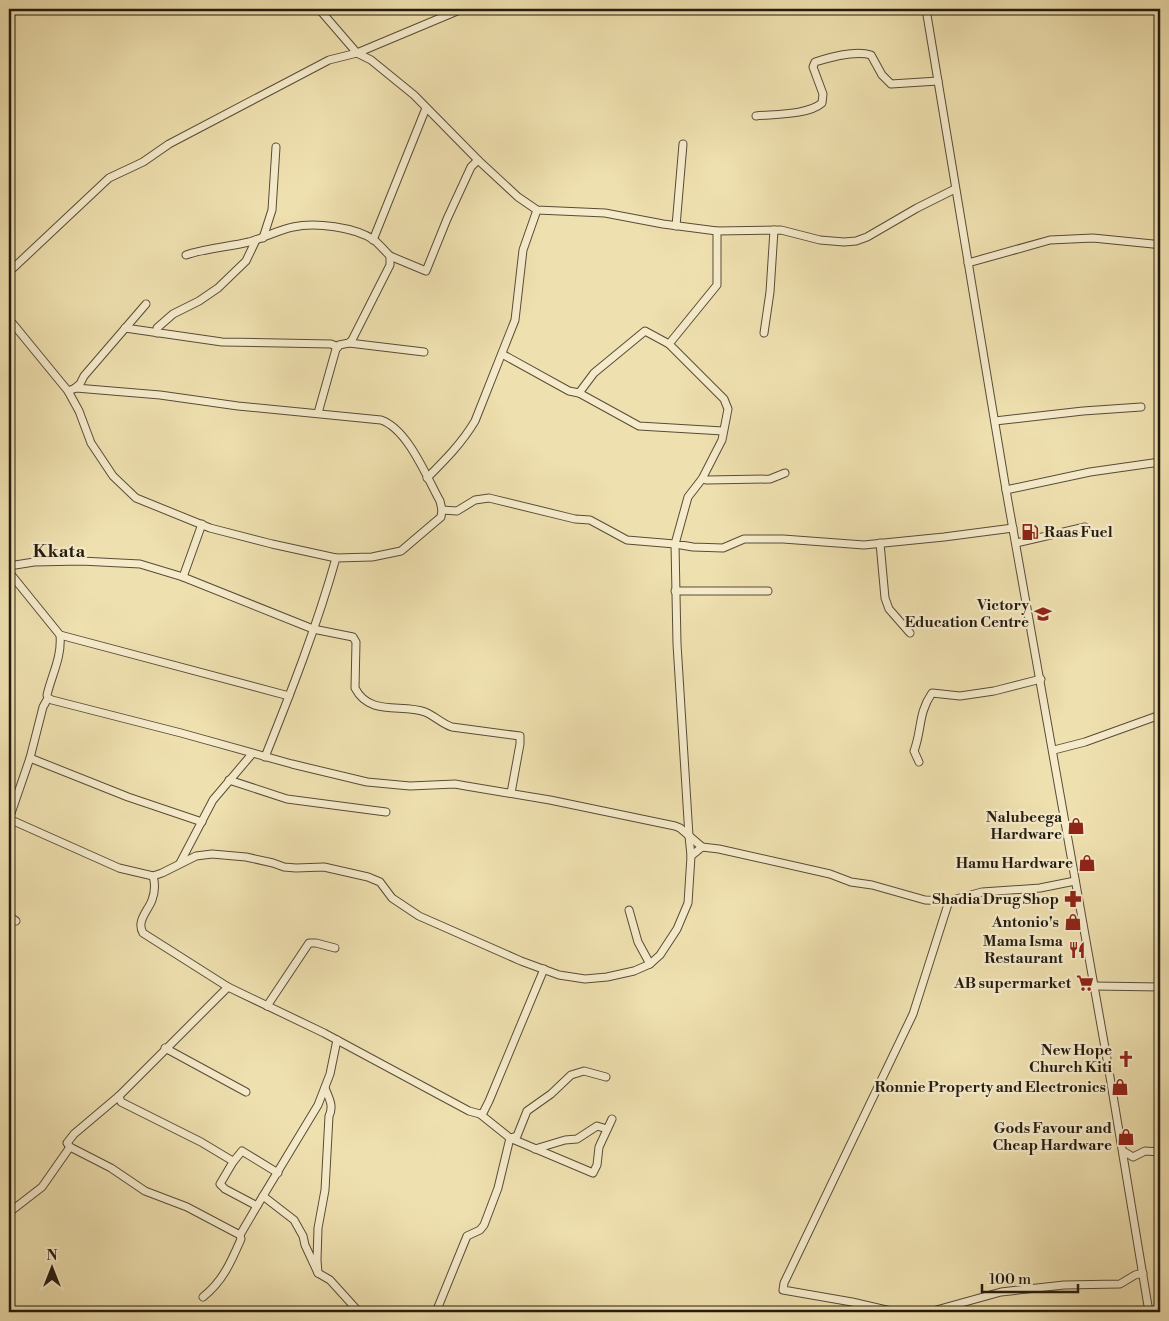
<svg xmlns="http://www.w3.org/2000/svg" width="1169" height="1321" viewBox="0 0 1169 1321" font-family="'Libre Bodoni',serif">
	<rect width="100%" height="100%" fill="#efe0af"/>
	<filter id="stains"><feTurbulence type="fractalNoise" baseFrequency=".004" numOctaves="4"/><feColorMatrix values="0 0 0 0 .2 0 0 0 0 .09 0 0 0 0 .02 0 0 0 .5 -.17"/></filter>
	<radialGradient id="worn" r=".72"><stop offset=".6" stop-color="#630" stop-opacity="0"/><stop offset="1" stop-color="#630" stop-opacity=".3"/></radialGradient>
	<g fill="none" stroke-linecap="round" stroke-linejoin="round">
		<g stroke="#574c37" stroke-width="9">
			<g id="minor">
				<path d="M319,9L357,53L371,60L414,95L478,160L518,197L537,210L605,213L663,224L717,231L781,230L820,240L844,242L856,241L867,237L917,208L955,189"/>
				<path d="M926,9L1006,490L1107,1059L1149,1312"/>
				<path d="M756,116C775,114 808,115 822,103L823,94L813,67L815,62C831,57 855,50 871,55L882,75L891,84L938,81"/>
				<path d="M676,226L683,144"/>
				<path d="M717,231V285L669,344L724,399L728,409L722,440L702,479L688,497L675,544L693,547L723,548L744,539H783L864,545L944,537L1013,528"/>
				<path d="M263,238L272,210L276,147"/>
				<path d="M373,240L426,108"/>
				<path d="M186,255C206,248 228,247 249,242C264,238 278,230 293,227C315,222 355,227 374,240C380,245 385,251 390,256V265L352,340L349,343L339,345L336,349L318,413"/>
				<path d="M390,256L426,271L447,219L471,167L478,160"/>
				<path d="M968,263L1050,240L1093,238L1153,244L1160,246"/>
				<path d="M9,272L109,178L143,162L169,144L329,60L357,53L462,9"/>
				<path d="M9,319L68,391L79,411L91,443L113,476L136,498L210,528L272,544L336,558"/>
				<path d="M125,328L222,342L331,344L338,347"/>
				<path d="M157,333V328L173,314L199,301L218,288L246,261L256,240"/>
				<path d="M764,333L770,292L774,230"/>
				<path d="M349,343L424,352"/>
				<path d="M502,354L569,391L579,393L639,426L723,431"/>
				<path d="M75,388L80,384L84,376L146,304"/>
				<path d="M68,391L76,388L160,395L238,406L381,420C408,429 427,478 440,501L442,510L441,517L401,551L372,557L336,558C317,626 291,692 265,757"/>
				<path d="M579,393L594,373L645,331L669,344"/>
				<path d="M995,421L1083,411L1141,407"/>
				<path d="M427,478C445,460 462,443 475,421L515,320L523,250L537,210"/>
				<path d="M702,479L707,480L770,479L785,473"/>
				<path d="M1006,490L1090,472L1160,462"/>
				<path d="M442,510L457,511L475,500L489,498L575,519L590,520L627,540L675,544L677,644L689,836L691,856"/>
				<path d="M880,543L885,598L889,609L910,633"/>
				<path d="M1016,543L1085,527"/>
				<path d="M9,566L34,562L81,561L140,564L183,577L313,629L353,637L356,642L355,688C370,717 402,703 425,712C435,716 442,724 452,727L520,736V744L511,793"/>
				<path d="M9,572L60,635C62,657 52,674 47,695L48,698L52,700L181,733L292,764L367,782L410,786L455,784L466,786L550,800L675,826L680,828L702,847"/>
				<path d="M183,577L202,524"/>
				<path d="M675,591H768"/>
				<path d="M60,635L289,696"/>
				<path d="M1054,750L1085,742L1160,715"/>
				<path d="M30,758L128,797L202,822"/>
				<path d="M919,762L914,751C922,730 918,713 932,693L960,696L994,691L1041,679"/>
				<path d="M229,780L287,799L386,812"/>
				<path d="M9,819L119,868L153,876L162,873L196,856L212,854L246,857L273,863L284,867L296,868L324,867L368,877L380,882L392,898L419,916L521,961L559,975L585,979L607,977L634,971L650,964L660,955L677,929L688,903L691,856L702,847L719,849L830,874L851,882L872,885L925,900L949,901L982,892L1040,888L1075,881"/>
				<path d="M9,819L30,758L43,707L48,698"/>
				<path d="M180,863L213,800L252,754"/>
				<path d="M153,876C155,883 155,892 152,900C148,911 136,921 143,933L228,987L324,1033L469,1111L480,1114L483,1113L489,1101L544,969"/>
				<path d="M629,910L638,942L650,964"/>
				<path d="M9,916L16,921"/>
				<path d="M1095,986L1160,987"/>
				<path d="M267,1006L309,943H316L335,948"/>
				<path d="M165,1048L246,1092"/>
				<path d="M119,1096L74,1134L67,1143L70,1147L111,1168L145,1191L187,1207L240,1235"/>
				<path d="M480,1114L510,1138L593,1173L597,1165L599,1147L612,1119"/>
				<path d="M535,1149L565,1140L577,1139L597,1126L607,1129"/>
				<path d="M1123,1151L1133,1157L1145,1151L1160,1152"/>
				<path d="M233,1162L242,1151L278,1173"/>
				<path d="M263,1196L294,1220L303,1236L305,1245L318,1273L317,1260L318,1228L325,1190L329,1116C334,1106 329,1098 325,1088"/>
				<path d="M257,1206L318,1105L330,1074L337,1040"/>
				<path d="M11,1211L42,1187L70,1147"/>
				<path d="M318,1273L330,1280L359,1312"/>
				<path d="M203,1297C223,1281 231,1262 241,1239L240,1235L257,1206L225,1189L220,1184L233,1162L231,1160L201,1142L121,1102L119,1096L228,987"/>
				<path d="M436,1312L467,1236L480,1230L484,1225L498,1188L510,1138L517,1136L527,1111L551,1094L571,1075L584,1071L606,1077"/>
				<path d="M895,1312L852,1302L783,1290L784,1283L913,1014L949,901"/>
				<path d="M929,1312L1001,1292L1064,1285L1120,1284L1135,1275L1143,1273"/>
			</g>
		</g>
		<use href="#minor" stroke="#f5ebcb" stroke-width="7"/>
	</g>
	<defs>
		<g id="fuel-bare" transform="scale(1.35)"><path d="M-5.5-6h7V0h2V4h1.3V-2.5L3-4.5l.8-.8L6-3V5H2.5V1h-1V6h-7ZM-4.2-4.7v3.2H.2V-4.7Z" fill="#8f2418" stroke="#f5ebcb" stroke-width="2.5" paint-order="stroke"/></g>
		<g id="school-bare" transform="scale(1.35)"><path d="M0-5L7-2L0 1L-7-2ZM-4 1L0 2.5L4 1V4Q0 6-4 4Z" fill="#8f2418" stroke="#f5ebcb" stroke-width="2.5" paint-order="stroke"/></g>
		<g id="shop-bare" transform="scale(1.35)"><path d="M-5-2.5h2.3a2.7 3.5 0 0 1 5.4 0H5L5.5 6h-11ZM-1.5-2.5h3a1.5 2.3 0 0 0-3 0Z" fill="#8f2418" stroke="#f5ebcb" stroke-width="2.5" paint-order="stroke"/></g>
		<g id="pharmacy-bare" transform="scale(1.35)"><path d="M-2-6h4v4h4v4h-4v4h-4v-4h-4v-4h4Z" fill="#8f2418" stroke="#f5ebcb" stroke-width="2.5" paint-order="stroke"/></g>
		<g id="restaurant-bare" transform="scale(1.35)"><path d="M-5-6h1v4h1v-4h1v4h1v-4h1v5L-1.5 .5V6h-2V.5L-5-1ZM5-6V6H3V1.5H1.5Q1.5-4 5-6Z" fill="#8f2418" stroke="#f5ebcb" stroke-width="2.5" paint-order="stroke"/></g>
		<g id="supermarket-bare" transform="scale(1.35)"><path d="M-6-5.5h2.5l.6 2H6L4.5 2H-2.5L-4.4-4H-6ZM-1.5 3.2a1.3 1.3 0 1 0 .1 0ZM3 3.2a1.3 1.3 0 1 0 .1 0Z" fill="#8f2418" stroke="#f5ebcb" stroke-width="2.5" paint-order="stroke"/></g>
		<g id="church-bare" transform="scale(1.35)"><path d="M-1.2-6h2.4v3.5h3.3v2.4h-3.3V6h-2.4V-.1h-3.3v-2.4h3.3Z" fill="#8f2418" stroke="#f5ebcb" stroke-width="2.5" paint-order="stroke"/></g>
	</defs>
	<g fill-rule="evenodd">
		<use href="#fuel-bare" x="1030" y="532"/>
		<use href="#school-bare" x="1043" y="614"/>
		<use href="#shop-bare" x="1076" y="826"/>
		<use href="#shop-bare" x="1087" y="863"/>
		<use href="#pharmacy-bare" x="1073" y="899"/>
		<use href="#shop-bare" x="1073" y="922"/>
		<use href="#restaurant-bare" x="1077" y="950"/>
		<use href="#supermarket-bare" x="1085" y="983"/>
		<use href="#church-bare" x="1126" y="1059"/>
		<use href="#shop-bare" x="1120" y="1087"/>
		<use href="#shop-bare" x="1126" y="1137"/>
	</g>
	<g text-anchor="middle" stroke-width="4.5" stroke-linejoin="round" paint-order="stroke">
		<g font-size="15" font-weight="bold" fill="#241b0f" stroke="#f5ebcb" text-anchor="end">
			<text x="1044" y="537" text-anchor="start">Raas Fuel</text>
			<text x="1029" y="610">Victory<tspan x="1029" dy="17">Education Centre</tspan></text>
			<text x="1062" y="822">Nalubeega<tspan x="1062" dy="17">Hardware</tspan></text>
			<text x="1073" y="868">Hamu Hardware</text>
			<text x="1059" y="904">Shadia Drug Shop</text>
			<text x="1059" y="927">Antonio's</text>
			<text x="1063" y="946">Mama Isma<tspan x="1063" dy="17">Restaurant</tspan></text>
			<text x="1071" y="988">AB supermarket</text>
			<text x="1112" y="1055">New Hope<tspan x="1112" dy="17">Church Kiti</tspan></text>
			<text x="1106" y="1092">Ronnie Property and Electronics</text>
			<text x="1112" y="1133">Gods Favour and<tspan x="1112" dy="17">Cheap Hardware</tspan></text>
		</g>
		<g font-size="18" font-weight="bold" fill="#241b0f" stroke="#f5ebcb">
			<text x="59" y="557">Kkata</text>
		</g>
	</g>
	<rect width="1169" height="1321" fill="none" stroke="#efe0af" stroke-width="30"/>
	<rect x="10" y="10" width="1149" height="1301" fill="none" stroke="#241b0f" stroke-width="2.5"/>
	<rect x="15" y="15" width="1139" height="1291" fill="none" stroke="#241b0f"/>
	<g transform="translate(52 1268)" stroke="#f5ebcb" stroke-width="4" paint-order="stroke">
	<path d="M0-4L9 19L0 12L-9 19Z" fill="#241b0f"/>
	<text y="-8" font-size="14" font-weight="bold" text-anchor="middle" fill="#241b0f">N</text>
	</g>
	<path d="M982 1284v8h96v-8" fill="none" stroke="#241b0f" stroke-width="2.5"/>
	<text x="989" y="1284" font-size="15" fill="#241b0f" stroke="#f5ebcb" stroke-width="4" paint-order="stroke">100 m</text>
	<rect width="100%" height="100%" filter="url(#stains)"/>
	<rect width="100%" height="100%" fill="url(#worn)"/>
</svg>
